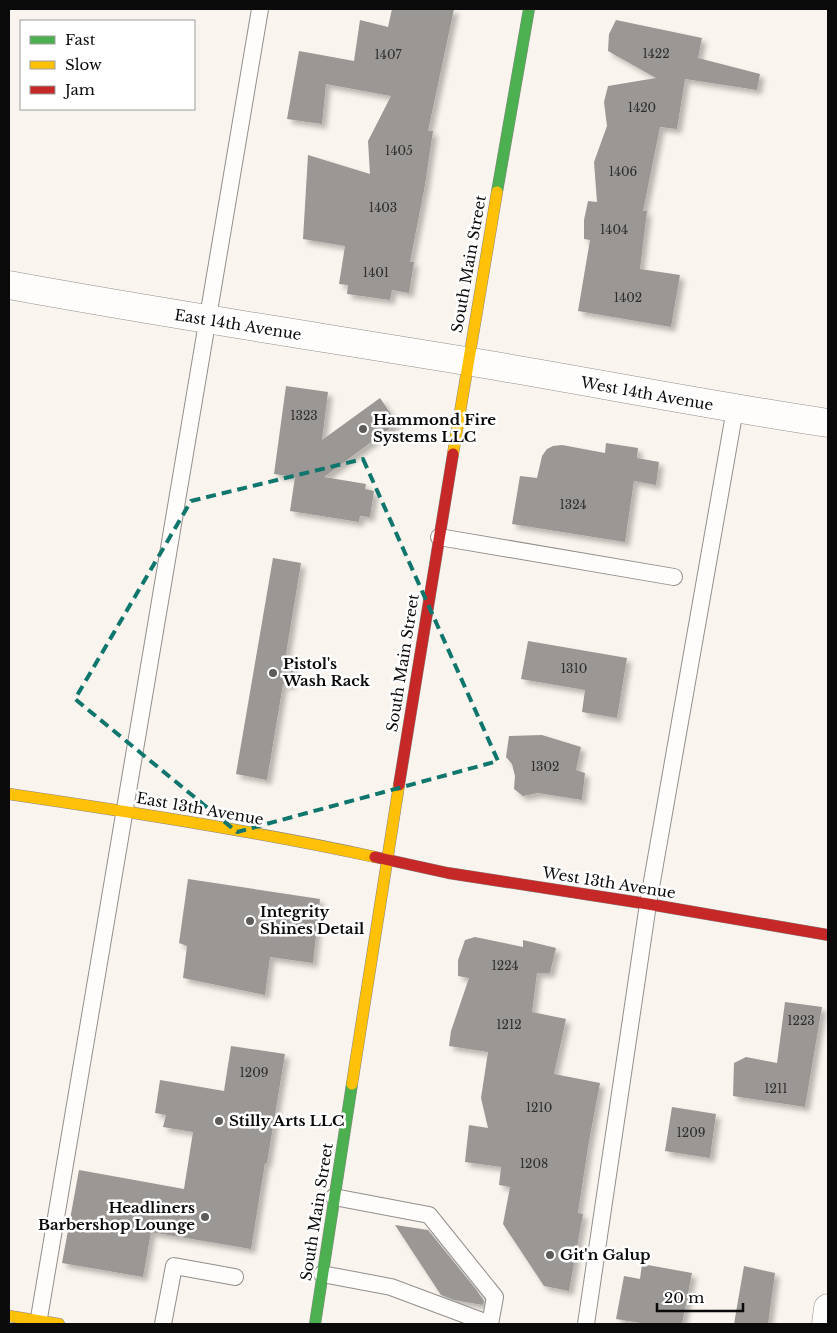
<svg xmlns="http://www.w3.org/2000/svg" width="837" height="1333" viewBox="0 0 837 1333" font-family="'Libre Baskerville',serif">
	<defs>
		<filter id="shadow"><feDropShadow dx="4.5" dy="4.5" stdDeviation="2.5" flood-color="#0004"/></filter>
	</defs>
	<rect width="100%" height="100%" fill="#f9f4ed"/>
	<g fill="#9b9794" filter="url(#shadow)">
		<path d="M392,9H454L428,131H433L425,185L410,262H414L409,293L392,290L390,300L347,294L348,285L339,284L345,246L303,239L308,155L370,174L368,141L391,96L326,84L322,124L287,119L299,51L354,61L360,20L388,27Z"/>
		<path d="M616,20L702,38L698,58L760,74L757,90L685,79L677,129L660,127L643,211H647L640,269L680,275L671,327L578,311L590,240L584,239V220L588,201L597,202L594,162L607,126L604,102L608,86L656,78L608,51L609,34Z"/>
		<path d="M286,386L328,392L322,440L380,398L397,423L324,477L366,484L365,489L374,491L370,517L360,516L359,522L290,511L295,477L274,474Z"/>
		<path d="M606,443L638,448L637,458L659,462L656,485L634,481L625,542L512,524L520,476L537,478L542,456L547,449L553,446L562,445L605,453Z"/>
		<path d="M273,558L301,563L285,660L295,662L291,685L283,684L267,780L236,774Z"/>
		<path d="M528,641L627,658L617,718L582,712L585,690L521,679Z"/>
		<path d="M542,735L581,747L576,770L585,773L582,800L538,793L523,796L514,789L515,776L512,764L506,757L509,736Z"/>
		<path d="M188,879L320,899L313,963L270,957L265,995L183,978L187,946L179,943Z"/>
		<path d="M475,937L523,947V940L556,948L550,973H537L532,1012L566,1019L554,1074L600,1083L588,1147L578,1213L583,1214L569,1291L544,1286L503,1224L510,1187L499,1185L501,1167L465,1162L469,1125L488,1128L481,1098L488,1052L449,1046L451,1031L469,978L458,976V960L465,940Z"/>
		<path d="M785,1002L822,1007L805,1107L733,1096L734,1063L746,1057L777,1063Z"/>
		<path d="M231,1046L285,1054L267,1163H265L251,1249L151,1232L143,1277L62,1263L79,1170L184,1189L193,1132L163,1127L166,1115L155,1113L160,1080L224,1091Z"/>
		<path d="M672,1107L716,1114L710,1158L665,1151Z"/>
		<path d="M395,1225L428,1230L475,1288L484,1301L483,1305L454,1300L441,1295Z"/>
		<path d="M642,1264L692,1273L682,1324H647L616,1319L624,1276L640,1279Z"/>
		<path d="M744,1266L775,1273L768,1324H734Z"/>
	</g>
	<g fill="none" stroke-linecap="round" stroke-linejoin="round">
		<g stroke="#928f8c" stroke-width="18">
			<g id="lane">
				<path d="M439,537L674,577"/>
				<path d="M334,1197L429,1215L495,1297L490,1324"/>
				<path d="M322,1274L391,1287L490,1324"/>
				<path d="M38,1324L260,9"/>
				<path d="M163,1324L174,1266L235,1277"/>
				<path d="M586,1324L648,904L735,409"/>
			</g>
		</g>
		<g stroke="#928f8c" stroke-width="29">
			<g id="street">
				<path d="M9,285C161,313 314,336 466,361C587,381 707,405 828,423"/>
				<path d="M826,1324L828,1308"/>
			</g>
		</g>
		<g stroke="#888683" stroke-width="12">
			<g id="fast">
				<path d="M497,192L529,9"/>
				<path d="M315,1324L352,1084"/>
			</g>
		</g>
		<g stroke="#888683" stroke-width="12">
			<g id="slow">
				<path d="M453,454L497,192"/>
				<path d="M9,794C131,812 254,831 375,857"/>
				<path d="M352,1084L399,785"/>
				<path d="M9,1316L59,1324"/>
			</g>
		</g>
		<g stroke="#888683" stroke-width="12">
			<g id="jam">
				<path d="M399,785L453,454"/>
				<path d="M375,857L448,873L648,904L828,935"/>
			</g>
		</g>
		<use href="#lane" stroke="#fefdfc" stroke-width="16"/>
		<use href="#street" stroke="#fefdfc" stroke-width="28"/>
		<use href="#fast" stroke="#4caf50" stroke-width="11"/>
		<use href="#slow" stroke="#ffc107" stroke-width="11"/>
		<use href="#jam" stroke="#c62828" stroke-width="11"/>
	</g>
	<path fill="none" stroke="#0f766e" stroke-width="4" stroke-dasharray="10 6" stroke-linejoin="round" d="M363,459L498,761L237,832L75,699L191,501Z"/>
	<g fill="#5e5c59" stroke="#fff" stroke-width="2">
		<circle cx="363" cy="429" r="5"/>
		<circle cx="273" cy="673" r="5"/>
		<circle cx="250" cy="921" r="5"/>
		<circle cx="219" cy="1121" r="5"/>
		<circle cx="205" cy="1217" r="5"/>
		<circle cx="550" cy="1255" r="5"/>
	</g>
	<g text-anchor="middle" stroke-width="5" stroke-linejoin="round" paint-order="stroke">
		<g font-size="12" fill="#2e2d2c">
			<text x="656" y="58">1422</text>
			<text x="388" y="59">1407</text>
			<text x="642" y="112">1420</text>
			<text x="399" y="155">1405</text>
			<text x="623" y="176">1406</text>
			<text x="383" y="212">1403</text>
			<text x="614" y="234">1404</text>
			<text x="376" y="277">1401</text>
			<text x="628" y="302">1402</text>
			<text x="304" y="420">1323</text>
			<text x="573" y="509">1324</text>
			<text x="574" y="673">1310</text>
			<text x="545" y="771">1302</text>
			<text x="505" y="970">1224</text>
			<text x="801" y="1025">1223</text>
			<text x="509" y="1029">1212</text>
			<text x="254" y="1077">1209</text>
			<text x="776" y="1093">1211</text>
			<text x="539" y="1112">1210</text>
			<text x="691" y="1137">1209</text>
			<text x="534" y="1168">1208</text>
		</g>
		<g font-size="15" fill="#0a0a0a" stroke="#fff">
			<text transform="translate(469 264) rotate(-80)" y="5">South Main Street</text>
			<text transform="translate(238 325) rotate(9)" y="5">East 14th Avenue</text>
			<text transform="translate(647 394) rotate(10)" y="5">West 14th Avenue</text>
			<text transform="translate(403 663) rotate(-81)" y="5">South Main Street</text>
			<text transform="translate(200 809) rotate(10)" y="5">East 13th Avenue</text>
			<text transform="translate(609 883) rotate(9)" y="5">West 13th Avenue</text>
			<text transform="translate(317 1212) rotate(-81)" y="5">South Main Street</text>
		</g>
		<g font-size="15" font-weight="bold" fill="#0a0a0a" stroke="#fff" text-anchor="start">
			<text x="373" y="425">Hammond Fire<tspan x="373" dy="17">Systems LLC</tspan></text>
			<text x="283" y="669">Pistol's<tspan x="283" dy="17">Wash Rack</tspan></text>
			<text x="260" y="917">Integrity<tspan x="260" dy="17">Shines Detail</tspan></text>
			<text x="229" y="1126">Stilly Arts LLC</text>
			<text x="195" y="1213" text-anchor="end">Headliners<tspan x="195" dy="17">Barbershop Lounge</tspan></text>
			<text x="560" y="1260">Git'n Galup</text>
		</g>
	</g>
	<rect width="837" height="1333" fill="none" stroke="#0a0a0a" stroke-width="20"/>
	<rect x="20" y="20" width="175" height="90" fill="#ffffff" stroke="#9d9d9d"/>
	<rect x="30" y="36" width="25" height="8" fill="#4caf50" stroke="#9d9d9d"/>
	<text x="65" y="45" font-size="15" fill="#0a0a0a">Fast</text>
	<rect x="30" y="61" width="25" height="8" fill="#ffc107" stroke="#9d9d9d"/>
	<text x="65" y="70" font-size="15" fill="#0a0a0a">Slow</text>
	<rect x="30" y="86" width="25" height="8" fill="#c62828" stroke="#9d9d9d"/>
	<text x="65" y="95" font-size="15" fill="#0a0a0a">Jam</text>
	<path d="M657 1303v8h86v-8" fill="none" stroke="#0a0a0a" stroke-width="2.5"/>
	<text x="664" y="1303" font-size="15" fill="#0a0a0a" stroke="#ffffff" stroke-width="4" paint-order="stroke">20 m</text>
</svg>
